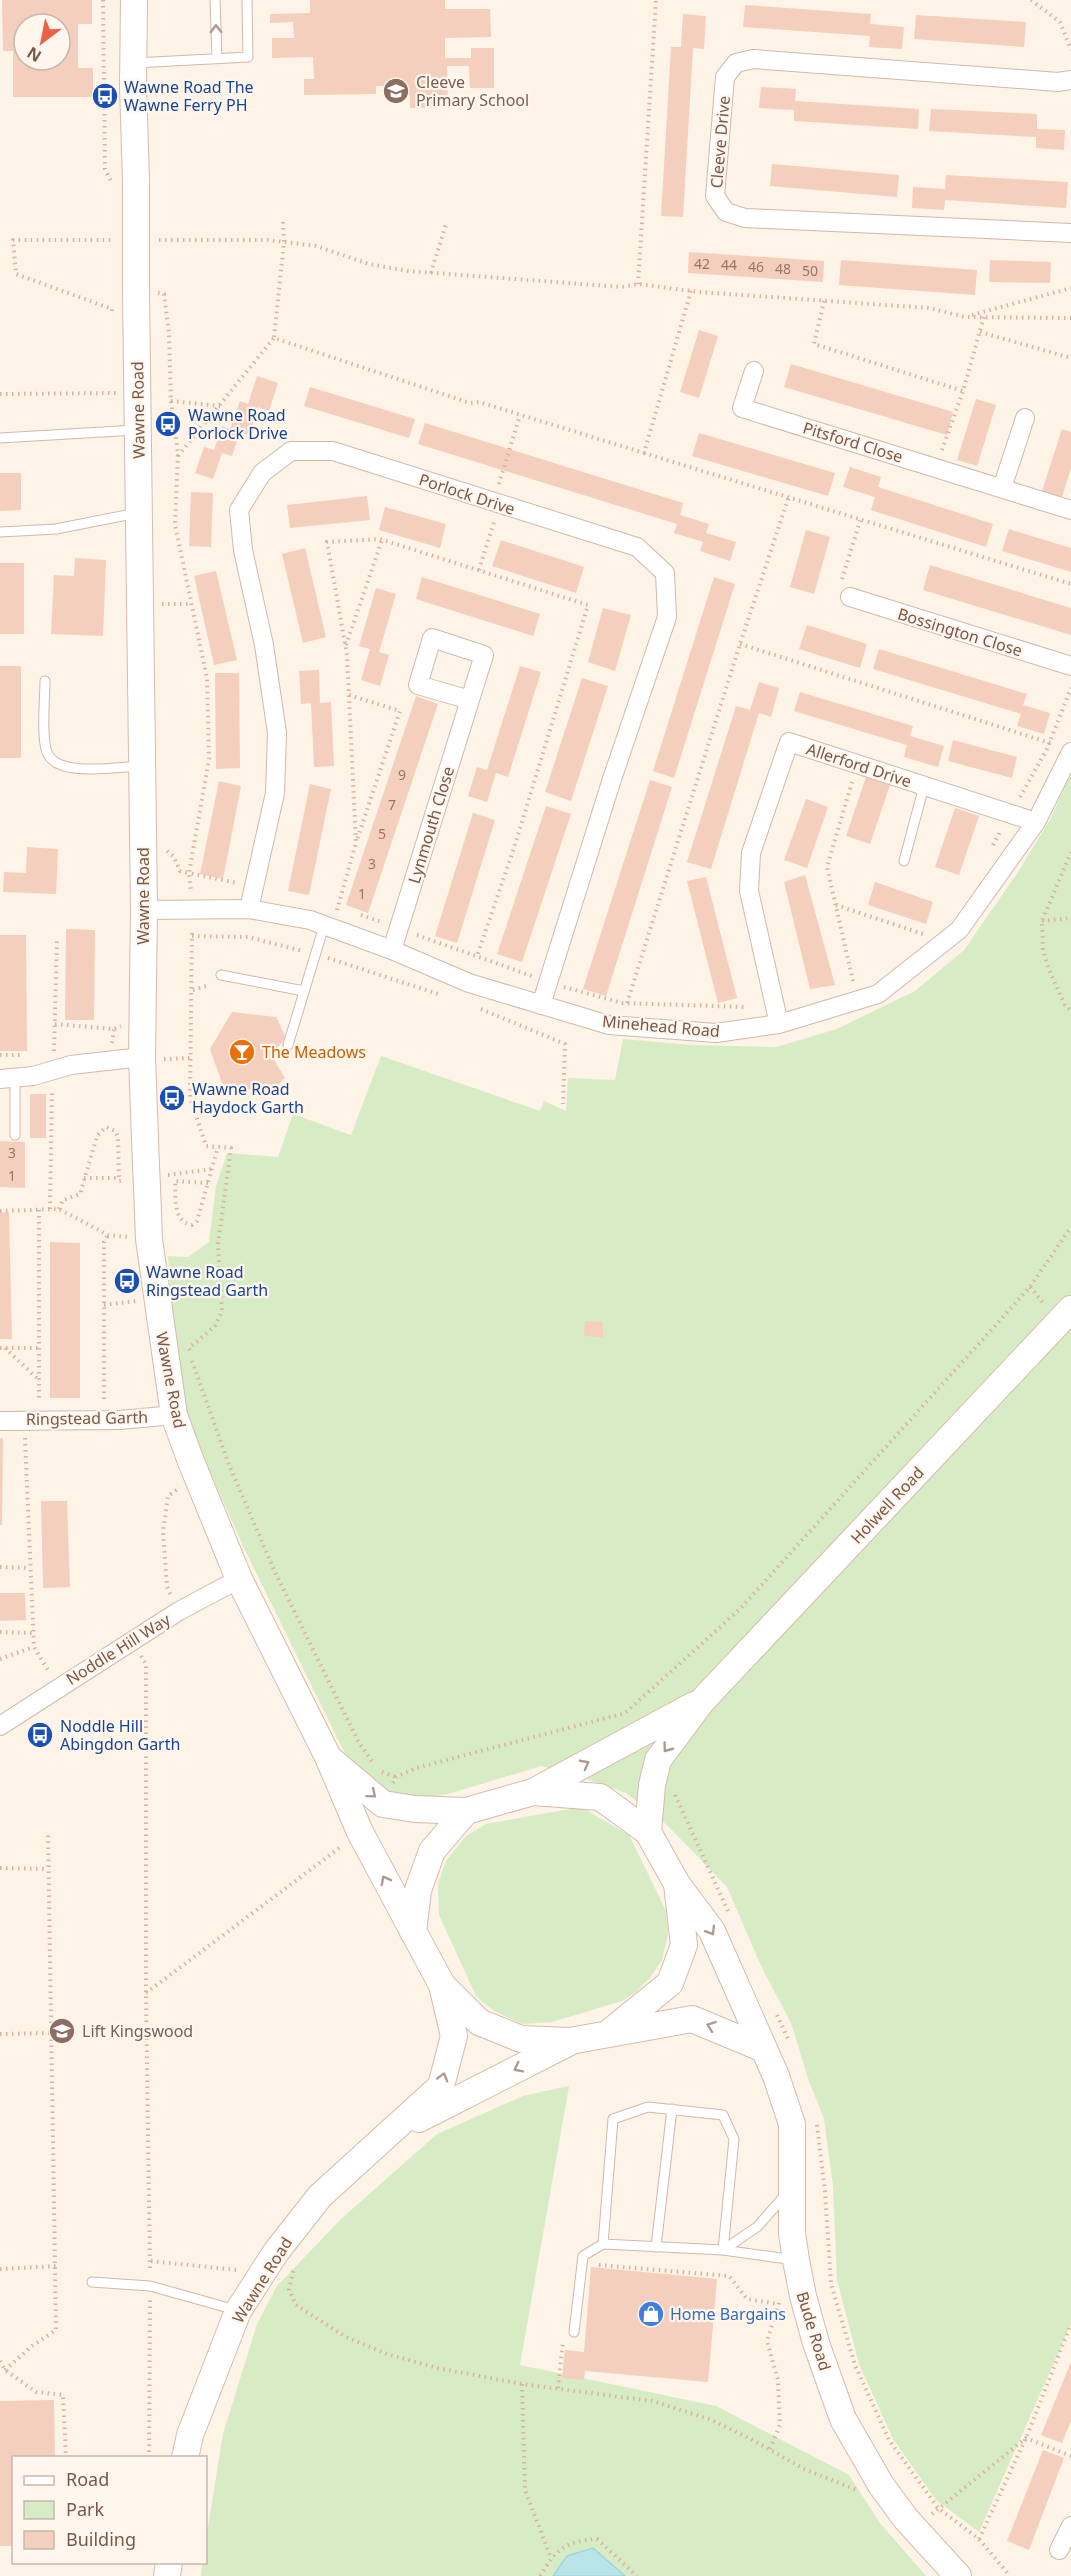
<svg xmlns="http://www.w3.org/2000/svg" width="1071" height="2576" viewBox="0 0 1071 2576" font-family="'Noto Sans',sans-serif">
	<rect width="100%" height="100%" fill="#fdf3e6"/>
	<g fill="#d7ecc4">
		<path d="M1071,772V2324L979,2532L936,2500L893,2439L859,2364L837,2280L833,2186L824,2119L809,2081L791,2023L761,1966L727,1887L667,1825L626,1793L578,1776L541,1766L448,1794L413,1801L394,1798L354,1772L243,1546L191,1429L177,1369L168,1256L188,1257L209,1242L216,1186L227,1153L278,1157L293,1114L351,1135L381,1056L540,1111L544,1101L566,1111L568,1078L615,1080L623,1039L691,1045L776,1047L837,1029L915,991L964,950L1018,872L1051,818Z"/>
		<path d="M581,1807L629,1835L666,1911L668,1934L662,1960L649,1979L636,1992L622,2001L552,2022L522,2024L494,2011L476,1996L439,1915L438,1883L446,1861L466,1836L486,1824Z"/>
		<path d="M569,2086L520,2365L716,2406L849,2475L880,2523L926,2576H201L202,2563L206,2562V2540L223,2434L257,2324L277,2286L341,2219L437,2134L523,2096Z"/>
	</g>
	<path fill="#bae5e8" stroke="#9fd6db" stroke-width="1.5" d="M593,2548L625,2576H553L567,2556Z"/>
	<g fill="#f4cfbd" fill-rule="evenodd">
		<path d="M2,0H92V24H78V68H93V97H13V51H3ZM24,24H60V60H24Z"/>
		<path d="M310,0H445V9H490L491,37L445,38V58H471V48H494V88H470L469,66H447L448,107L410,108V95H387V86H376V94L304,95V79H314L313,57L272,58V38H294L293,22L270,23V14L310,13Z"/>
		<path d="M745,5L871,14L870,24L904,27L902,49L869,47L870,36L743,27Z"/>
		<path d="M683,14L706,16L704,49L693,48L683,217L661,216L671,47H681Z"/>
		<path d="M916,15L1026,22L1024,47L914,39Z"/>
		<path d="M761,87L796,89L795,101L919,109L918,129L794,121V110L759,108Z"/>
		<path d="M931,109L1037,114V129L1065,130L1064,150L1036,148V137L929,131Z"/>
		<path d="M772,164L899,175L897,197L770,186Z"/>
		<path d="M946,175L1068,182L1066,208L945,200L944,210L912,208L913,187L945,189Z"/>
		<path d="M689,252L824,261L823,282L688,273Z"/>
		<path d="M841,260L977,270L975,295L839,285Z"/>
		<path d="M990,260L1051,262L1050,283L989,282Z"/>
		<path d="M699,330L718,336L699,398L680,392Z"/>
		<path d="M791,364L953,412L947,435L784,387Z"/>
		<path d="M257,376L278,383L269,411L258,407L249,435L240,432L232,456L222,453L213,479L195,473L204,447L214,450L222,426L230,429L240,401L248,404Z"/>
		<path d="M310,387L415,419L409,438L304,406Z"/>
		<path d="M976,399L996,405L977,466L957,460Z"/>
		<path d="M425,423L683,503L680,515L709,524L706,533L736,542L730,561L700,551L703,542L674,533L677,524L418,444Z"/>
		<path d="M1062,429L1071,432V468L1062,497L1042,491Z"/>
		<path d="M699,433L835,473L828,496L692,456Z"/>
		<path d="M850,467L881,477L878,487L993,524L986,547L871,510L875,497L843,487Z"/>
		<path d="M0,473H21V510L0,511Z"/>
		<path d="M191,492L213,493L211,547L189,546Z"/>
		<path d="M367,496L370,520L290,528L287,505Z"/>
		<path d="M385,507L446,524L440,548L379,530Z"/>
		<path d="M1009,529L1071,548V572L1002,551Z"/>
		<path d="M806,530L830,537L814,594L790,587Z"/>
		<path d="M501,540L584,567L576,593L492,566Z"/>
		<path d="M305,548L326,637L303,643L282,554Z"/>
		<path d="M75,558L106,560L103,636L51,634L54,575L74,576Z"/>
		<rect x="0" y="563" width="24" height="71"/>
		<path d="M930,565L1071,608V635L923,590Z"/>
		<path d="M216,571L237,660L214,665L194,576Z"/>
		<path d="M422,577L540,614L533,636L416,599Z"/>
		<path d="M714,577L735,584L674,778L653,771Z"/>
		<path d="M376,588L396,594L379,652L389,655L380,686L361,680L370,649L359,646Z"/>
		<path d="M603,608L631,615L615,671L588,662Z"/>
		<path d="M807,625L867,644L860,668L799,649Z"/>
		<path d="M879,649L1027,694L1023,705L1050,713L1044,734L1017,726L1021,714L873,669Z"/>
		<rect x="0" y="666" width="21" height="92"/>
		<path d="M520,666L541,672L508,777L496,773L487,802L468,796L477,767L487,770Z"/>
		<path d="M319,670L320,703L331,702L334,766L314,767L311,703L301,704L299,671Z"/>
		<path d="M215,673H239L240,768L216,769Z"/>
		<path d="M582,678L608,686L571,801L545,792Z"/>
		<path d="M759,682L779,688L771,717L759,713L711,869L687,862L736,706L750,710Z"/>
		<path d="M800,692L913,726L910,736L944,746L938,767L904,757L907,745L794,711Z"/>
		<path d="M416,696L438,704L368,913L346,905Z"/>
		<path d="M953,740L1017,757L1012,778L948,761Z"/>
		<path d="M866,777L890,785L870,844L846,836Z"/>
		<path d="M650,780L672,787L606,996L583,989Z"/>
		<path d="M219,781L241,786L223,879L200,874Z"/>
		<path d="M310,784L331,789L309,895L288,891Z"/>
		<path d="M806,799L828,807L807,868L784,860Z"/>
		<path d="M546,806L571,814L522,962L497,954Z"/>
		<path d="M955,808L979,816L959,875L935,867Z"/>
		<path d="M473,813L495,820L457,943L435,936Z"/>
		<path d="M27,847L58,849L56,894L3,892L4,872L26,873Z"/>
		<path d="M805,875L835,985L810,989L784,882Z"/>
		<path d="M706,877L737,998L718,1003L687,881Z"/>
		<path d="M875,882L933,902L926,924L868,905Z"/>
		<path d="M66,929L95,930L94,1020H65Z"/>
		<path d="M0,935H26L27,1051H0Z"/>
		<path d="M232,1012L276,1017L286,1038L271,1055L285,1078L271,1092L223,1086L210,1049Z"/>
		<rect x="30" y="1094" width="16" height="44"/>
		<path d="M0,1141L25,1142V1188L0,1187Z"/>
		<path d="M9,1212L12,1339H0V1213Z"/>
		<path d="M50,1242L80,1243V1398H50Z"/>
		<path d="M585,1321L603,1322V1337L584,1336Z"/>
		<path d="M0,1438H3L2,1525H0Z"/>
		<path d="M41,1501H67L70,1587L43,1588Z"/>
		<path d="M0,1593H25L26,1620L0,1621Z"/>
		<path d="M591,2267L717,2279L708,2382L585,2371L584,2380L562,2378L565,2350L584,2352Z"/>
		<path d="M1071,2362V2421L1062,2443L1041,2435Z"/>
		<path d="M54,2400L55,2457H14V2546H0V2401Z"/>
		<path d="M1043,2450L1064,2458L1029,2550L1007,2541Z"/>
	</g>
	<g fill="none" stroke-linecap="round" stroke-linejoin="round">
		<g stroke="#d0b9ab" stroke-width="11">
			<g id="lane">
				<path d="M215,0L217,58"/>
				<path d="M135,63L248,57L247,0"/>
				<path d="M0,438L136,430"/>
				<path d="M0,532L56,529L137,513"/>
				<path d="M45,681C45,698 41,737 47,752C56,778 117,767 140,766"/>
				<path d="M904,861L924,786"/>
				<path d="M221,975L304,991"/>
				<path d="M288,1045L324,926"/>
				<path d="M15,1079V1135"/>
				<path d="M656,2247L672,2109"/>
				<path d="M723,2250L734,2139L723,2115L648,2107L613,2119L603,2244L723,2250L795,2260"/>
				<path d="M723,2250L757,2227L788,2192"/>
				<path d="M92,2282L150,2286L236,2310"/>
				<path d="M574,2332L583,2256L603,2244"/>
			</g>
		</g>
		<g stroke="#d0b9ab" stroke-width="20">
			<g id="street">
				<path d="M1071,80L1058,82L753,59L736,63L725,77L715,196L726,212L745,218L1071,233"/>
				<path d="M754,371L742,408L1071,510"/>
				<path d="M1002,488L1025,418"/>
				<path d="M850,597L1071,666"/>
				<path d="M249,909L275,793L277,733L264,645L243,550L239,510L262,473L291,451H333L637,547L665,573L667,617L612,779L541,1005"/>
				<path d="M144,910L249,909L310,920L392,950L469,983L609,1025L716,1033L779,1024L878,994L959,930L1036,822L1071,752"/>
				<path d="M392,950L484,655L432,638L418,685L470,700"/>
				<path d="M779,1024L749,891L751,853L789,742L1036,822"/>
				<path d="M0,1079L33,1076L71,1065L142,1057"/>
				<path d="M0,1421L120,1420L174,1415"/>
				<path d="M0,1726L179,1611L239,1579"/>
				<path d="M1059,2550L1071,2526"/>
			</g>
		</g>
		<g stroke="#d6bbab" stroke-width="28">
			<g id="secondary">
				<path d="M134,0L133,86L136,180"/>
				<path d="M136,292L144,910L142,1057L146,1166"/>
				<path d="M147,1187L149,1239L174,1415L190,1459L239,1579L328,1757L360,1832L442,1985L479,2022L521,2039L570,2041L692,2019L764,2049"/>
				<path d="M332,1761L383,1804L415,1809L466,1811"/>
				<path d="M533,1792L694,1705"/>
				<path d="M648,1832L652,1785L658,1760L702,1701L1071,1309"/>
				<path d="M677,1884L712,1931L776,2076L792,2124V2233L796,2260L803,2296L816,2343L843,2419L881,2485L906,2519L958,2576"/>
				<path d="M413,1932L418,1890L432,1851L466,1811L533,1792L600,1797L648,1832L677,1884L684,1945L670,1983L611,2031"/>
				<path d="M419,2119L570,2042"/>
				<path d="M185,2458L190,2435L238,2311L276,2252L320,2196L441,2086L454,2036L442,1985"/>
				<path d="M167,2576L169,2562"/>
			</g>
		</g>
		<g stroke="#dab29f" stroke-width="4" stroke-dasharray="1.5 4.5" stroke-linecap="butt">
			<path d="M103,0L105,169L112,183"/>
			<path d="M1031,0L1060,22L1071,50"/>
			<path d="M283,222L284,242L274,338L470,403L479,402L644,453L691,291"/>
			<path d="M159,240H268L316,246L369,264L408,271L622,287L638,284L699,292L929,308L965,317L1071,318"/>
			<path d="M431,273L446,224"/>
			<path d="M638,284L656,0"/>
			<path d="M158,293L164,294L169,334L171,401L178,453L175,525L207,678L209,759L189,873L237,883"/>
			<path d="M824,301L814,344L963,391"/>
			<path d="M112,311V309L16,274L13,240H113"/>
			<path d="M972,315L1071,288"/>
			<path d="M980,332L1071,358"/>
			<path d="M0,394L116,393"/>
			<path d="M171,401L220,406"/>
			<path d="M942,450L963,391L984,317"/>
			<path d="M644,453L1071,584"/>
			<path d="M178,456L274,338"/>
			<path d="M499,484L520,415"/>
			<path d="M479,570L494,522"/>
			<path d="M842,579L861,518"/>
			<path d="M162,604H191"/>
			<path d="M740,644L1050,743"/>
			<path d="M346,645L382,540"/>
			<path d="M349,695L400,711L357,840"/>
			<path d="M852,782L827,867L853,981"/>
			<path d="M1020,797L1047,749L1071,688"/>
			<path d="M993,845L1001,830"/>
			<path d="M167,851L174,857L180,871L189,873L191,891"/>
			<path d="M1071,852L1042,921L1043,950L1049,970L1065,1005L1071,1011"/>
			<path d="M836,905L923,934"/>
			<path d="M337,910L356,843L347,655L327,542L380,539L588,605L514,848L477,956"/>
			<path d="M361,915L382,922"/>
			<path d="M1042,921L1071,918"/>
			<path d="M417,935L532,976"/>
			<path d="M192,936L248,937L303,951"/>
			<path d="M328,958L441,995"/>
			<path d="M564,987L622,1003L744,1007"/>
			<path d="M193,990L210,985"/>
			<path d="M627,1003L740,644L789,496"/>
			<path d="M481,1009L565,1044L563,1104"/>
			<path d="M55,1024L114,1029L121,1026"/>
			<path d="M112,1043L114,1029"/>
			<path d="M54,1051L57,937"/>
			<path d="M0,1055H22"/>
			<path d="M164,1059L190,1058"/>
			<path d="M168,1175L212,1169"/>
			<path d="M84,1178H119"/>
			<path d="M208,1183L175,1181C176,1197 172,1221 192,1225L197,1221L218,1147"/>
			<path d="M50,1209L52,1090"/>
			<path d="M59,1209L63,1200L80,1194L97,1136L106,1127L115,1131L118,1137L119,1181L124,1180"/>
			<path d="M39,1210V1401"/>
			<path d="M0,1211L59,1209L108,1235L127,1237"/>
			<path d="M1030,1287L1045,1305"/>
			<path d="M104,1305L136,1301"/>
			<path d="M0,1348H40"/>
			<path d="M5,1348L39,1380"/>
			<path d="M190,1350L189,1348L215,1326L222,1311L218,1244L231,1148L206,1146L190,1097L192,929"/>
			<path d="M192,1361L229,1465L275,1572L358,1741L373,1763"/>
			<path d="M104,1399V1242L108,1235"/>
			<path d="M25,1438L34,1647L49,1672"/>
			<path d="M0,1567L30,1568"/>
			<path d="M170,1594L167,1587L163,1531L168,1496L179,1488"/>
			<path d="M0,1632L33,1633"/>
			<path d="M141,1656L146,1664V1993L150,2271"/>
			<path d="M0,1659L34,1647"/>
			<path d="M382,1772L396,1777"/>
			<path d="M393,1783L396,1777L416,1768L625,1713L740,1609L1030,1287L1071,1227"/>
			<path d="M675,1795L728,1911"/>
			<path d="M0,1868L48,1869"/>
			<path d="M146,1993L342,1846"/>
			<path d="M777,2015L788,2039"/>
			<path d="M0,2034L51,2033"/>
			<path d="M817,2125L825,2192L831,2284L855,2365L889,2440L938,2508L979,2539L1010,2576"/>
			<path d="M151,2261L237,2270"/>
			<path d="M599,2265L729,2276L747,2299L777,2304"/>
			<path d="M0,2269L56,2266"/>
			<path d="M293,2271L289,2290L296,2305L346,2337L387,2354L437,2368L522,2384L652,2401L709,2419L751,2439L804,2469L857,2490"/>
			<path d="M0,2361L5,2370L36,2392L63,2395L66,2458"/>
			<path d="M5,2370L32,2346L56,2330L48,1832"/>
			<path d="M522,2384L525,2490L551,2558"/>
			<path d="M558,2388L563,2341"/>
			<path d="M770,2449L780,2425L778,2380L767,2341L779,2303"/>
			<path d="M149,2458L150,2299"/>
			<path d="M932,2514L1026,2438L1071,2456"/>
			<path d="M979,2539L1026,2438L1071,2324"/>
			<path d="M540,2576C556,2549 566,2541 597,2539L637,2576"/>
		</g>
		<use href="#lane" stroke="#fff" stroke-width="9"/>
		<use href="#street" stroke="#fff" stroke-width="18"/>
		<use href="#secondary" stroke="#fff" stroke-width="26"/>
		<g stroke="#d6bbab" stroke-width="28" stroke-linecap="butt">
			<g id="secondary-bridge">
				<path d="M136,180V292"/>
				<path d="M146,1166L147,1187"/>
			</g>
		</g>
		<use href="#secondary-bridge" stroke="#fff" stroke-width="26"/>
	</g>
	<defs><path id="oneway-chevron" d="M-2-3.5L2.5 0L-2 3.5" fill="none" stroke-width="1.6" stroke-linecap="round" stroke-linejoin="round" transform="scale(1.5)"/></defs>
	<g stroke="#af9a92">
		<use href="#oneway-chevron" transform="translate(216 29) rotate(-91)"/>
		<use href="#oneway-chevron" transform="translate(667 1748) rotate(127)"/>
		<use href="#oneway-chevron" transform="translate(585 1764) rotate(-28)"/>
		<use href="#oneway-chevron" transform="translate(372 1794) rotate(40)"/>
		<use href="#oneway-chevron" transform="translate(385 1880) rotate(-118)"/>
		<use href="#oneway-chevron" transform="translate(711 1931) rotate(59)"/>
		<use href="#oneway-chevron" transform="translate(711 2026) rotate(-160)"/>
		<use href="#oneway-chevron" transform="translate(518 2068) rotate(153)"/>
		<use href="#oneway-chevron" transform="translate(443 2077) rotate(-74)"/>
	</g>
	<defs>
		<g id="school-disc" transform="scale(1.35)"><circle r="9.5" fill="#8d6e63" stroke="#fff7ee"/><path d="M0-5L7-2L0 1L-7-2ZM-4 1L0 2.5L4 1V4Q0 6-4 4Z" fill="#fff"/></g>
		<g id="bus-disc" transform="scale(1.35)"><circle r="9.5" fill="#1a4fb4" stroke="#fff7ee"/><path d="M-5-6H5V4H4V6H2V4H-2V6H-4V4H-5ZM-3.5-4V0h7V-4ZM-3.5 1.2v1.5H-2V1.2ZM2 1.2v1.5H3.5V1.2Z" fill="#fff"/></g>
		<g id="bar-disc" transform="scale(1.35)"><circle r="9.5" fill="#e8710a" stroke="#fff7ee"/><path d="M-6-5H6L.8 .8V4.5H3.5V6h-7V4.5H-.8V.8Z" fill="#fff"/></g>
		<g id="shop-disc" transform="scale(1.35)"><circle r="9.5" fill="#3f7fe0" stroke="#fff7ee"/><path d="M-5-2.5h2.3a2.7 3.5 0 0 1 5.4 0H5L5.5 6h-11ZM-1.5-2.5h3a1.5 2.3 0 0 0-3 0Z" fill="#fff"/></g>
	</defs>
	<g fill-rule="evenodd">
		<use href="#school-disc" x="396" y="91"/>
		<use href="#bus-disc" x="105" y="96"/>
		<use href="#bus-disc" x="168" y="424"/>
		<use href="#bar-disc" x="242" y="1052"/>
		<use href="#bus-disc" x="172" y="1098"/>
		<use href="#bus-disc" x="127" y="1281"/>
		<use href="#bus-disc" x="40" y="1735"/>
		<use href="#school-disc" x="62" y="2031"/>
		<use href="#shop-disc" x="651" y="2314"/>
	</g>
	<g text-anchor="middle" stroke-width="4.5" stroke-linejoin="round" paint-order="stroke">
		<g font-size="14" fill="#987566">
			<text x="702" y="269">42</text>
			<text x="729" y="270">44</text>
			<text x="756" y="272">46</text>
			<text x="783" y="274">48</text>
			<text x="810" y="276">50</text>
			<text x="402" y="780">9</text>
			<text x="392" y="810">7</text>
			<text x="382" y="839">5</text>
			<text x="372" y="869">3</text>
			<text x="362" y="899">1</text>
			<text x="12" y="1158">3</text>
			<text x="12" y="1181">1</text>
		</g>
		<g font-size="16" fill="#785e54" stroke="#fff7ee" text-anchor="start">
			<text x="416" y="88">Cleeve<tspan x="416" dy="18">Primary School</tspan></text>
			<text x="82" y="2037">Lift Kingswood</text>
		</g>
		<g font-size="16" fill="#164399" stroke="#fff7ee" text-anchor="start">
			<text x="124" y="93">Wawne Road The<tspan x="124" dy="18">Wawne Ferry PH</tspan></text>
			<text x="188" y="421">Wawne Road<tspan x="188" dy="18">Porlock Drive</tspan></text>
			<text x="192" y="1095">Wawne Road<tspan x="192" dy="18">Haydock Garth</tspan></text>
			<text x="146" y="1278">Wawne Road<tspan x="146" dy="18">Ringstead Garth</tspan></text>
			<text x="60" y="1732">Noddle Hill<tspan x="60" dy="18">Abingdon Garth</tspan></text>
		</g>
		<g font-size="16" fill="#795749" stroke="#fff7ee">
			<text transform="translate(720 142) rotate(-85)" y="6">Cleeve Drive</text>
			<text transform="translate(138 410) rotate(-91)" y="6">Wawne Road</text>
			<text transform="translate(853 442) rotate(17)" y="6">Pitsford Close</text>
			<text transform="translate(467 494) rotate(18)" y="6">Porlock Drive</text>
			<text transform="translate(960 632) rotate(17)" y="6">Bossington Close</text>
			<text transform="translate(859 765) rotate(18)" y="6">Allerford Drive</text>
			<text transform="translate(431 825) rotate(-73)" y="6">Lynmouth Close</text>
			<text transform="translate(143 896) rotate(-90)" y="6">Wawne Road</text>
			<text transform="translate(661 1026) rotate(5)" y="6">Minehead Road</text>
			<text transform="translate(171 1380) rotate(79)" y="6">Wawne Road</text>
			<text transform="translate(87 1418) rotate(-1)" y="6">Ringstead Garth</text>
			<text transform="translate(887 1505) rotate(-47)" y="6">Holwell Road</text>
			<text transform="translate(118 1649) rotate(-32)" y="6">Noddle Hill Way</text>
			<text transform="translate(262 2280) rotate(-58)" y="6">Wawne Road</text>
			<text transform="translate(814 2331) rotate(73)" y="6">Bude Road</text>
		</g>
		<g font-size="16" fill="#c56008" stroke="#fff7ee" text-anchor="start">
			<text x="262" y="1058">The Meadows</text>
		</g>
		<g font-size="16" fill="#366cbe" stroke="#fff7ee" text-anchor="start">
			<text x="670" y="2320">Home Bargains</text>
		</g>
	</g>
	<rect x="12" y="2456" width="195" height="108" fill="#fff7ee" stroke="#c9b7ac" stroke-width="1.5"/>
	<rect x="24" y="2476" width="30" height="9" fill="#ffffff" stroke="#c9b7ac" stroke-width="1.5"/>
	<text x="66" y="2486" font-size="18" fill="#795749">Road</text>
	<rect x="24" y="2501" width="30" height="18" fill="#d7ecc4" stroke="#c9b7ac" stroke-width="1.5"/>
	<text x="66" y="2516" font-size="18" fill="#795749">Park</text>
	<rect x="24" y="2531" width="30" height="18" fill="#f4cfbd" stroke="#c9b7ac" stroke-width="1.5"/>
	<text x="66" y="2546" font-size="18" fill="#795749">Building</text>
	<g transform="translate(42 42) rotate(212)"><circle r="28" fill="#fff7ee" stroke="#c9b7ac" stroke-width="1.5"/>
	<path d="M0-4.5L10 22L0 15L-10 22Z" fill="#ec6047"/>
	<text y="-9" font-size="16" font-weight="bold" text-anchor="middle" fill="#795749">N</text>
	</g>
</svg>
